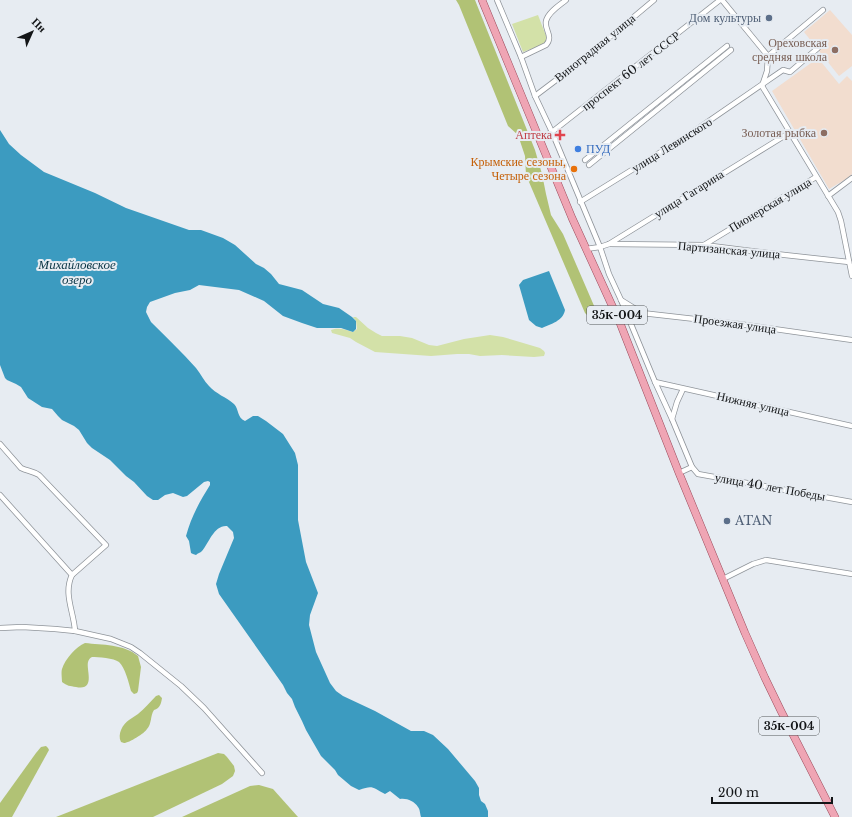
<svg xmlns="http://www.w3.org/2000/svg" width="852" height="817" viewBox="0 0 852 817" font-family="'Libre Baskerville',serif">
	<rect width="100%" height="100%" fill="#e7ecf2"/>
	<g fill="#f2ddcf">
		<path d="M830,10L852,35V66L839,76L804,32Z"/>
		<path d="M818,58L839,84L847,76L852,81V174L848,178L829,189L772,91Z"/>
	</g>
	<g fill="#d3e1a8">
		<path d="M538,15L548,41L544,44L523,52L512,24Z"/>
		<path d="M353,317H356L368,328L376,333L382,336H400L412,338L429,345L437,346L464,339L490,335L503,337L540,348L544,351L545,353L544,356L534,357L502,355L480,356L469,354H457L431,356L375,352L356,342L350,338L332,333L331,330C339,327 346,330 353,332L357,329L356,321Z"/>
	</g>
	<g fill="#b1c275">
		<path d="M456,0H475L535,150L542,174L546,194L551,215L563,234L595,308L596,314L593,317H589L585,313L526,175L525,156L518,135L508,126L459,5Z"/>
		<path d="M85,643C102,645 124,644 138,656L141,667L138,691L137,693L134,694L131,691C129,684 125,667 119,662C114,658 98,657 92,657C90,658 89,659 88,662C86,670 96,691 76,687C70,686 67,686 62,682C62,678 61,672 62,669C65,659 76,647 85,643Z"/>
		<path d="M159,695L162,698C161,704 160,708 154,710C150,716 152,724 147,729C145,733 129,743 124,743C123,743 122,742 121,742C117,734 123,724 129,720C132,718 135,716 138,714C144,709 150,702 156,696Z"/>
		<path d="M46,746L48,748L49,750L12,817H0V803L36,753L41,747Z"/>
		<path d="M218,753L224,754L227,757L234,766L235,771L233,776L222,784L153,817H56Z"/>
		<path d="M259,785L273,789L298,817H182L250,786Z"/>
	</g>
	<g fill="#3c9bc0">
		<path d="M0,130L9,144L21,155L44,172L95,193L126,208L189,230H201L223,238L235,245L256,264L264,268L271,274L279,284L302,290L323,304L339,308L352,317L356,321V329L353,332L341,328H317L302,323L283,316L264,301L239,290L199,285L190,290L175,293L150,302L147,307L146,312L151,322C166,337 182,352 196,368C201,374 204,381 209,386C216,394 226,397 234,404C239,409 237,418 245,421L253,416H258L266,421L283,434L295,453L298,465V520L306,562L318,593L310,615L309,625L316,652L330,683L336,691L343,696L375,711L411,731H424L433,735L448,749L475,781L479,788V795L481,801L485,804L488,811V817H421C420,814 420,809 418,807C414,801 407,798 400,799L390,791L385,794C372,787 373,785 359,790L351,786L338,775L335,770L321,756L306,730L302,721L295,707L292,699L287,693L283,685L219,594L216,584L219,574L234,538L233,532L227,526C214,525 209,543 202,551C200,553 198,553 196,555L193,554L191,553L189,541L186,536C191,517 200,501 210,485V482L208,481L204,482L187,496L183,497L173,493L165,495L158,500H153L147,496L134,482L126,476L110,460L92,448L87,443L79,430L74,426L62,420L58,416L52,409L42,407L28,398L21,387L16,384L7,380L5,378L0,365Z"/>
		<path d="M549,271L565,310C563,321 551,324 542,328L536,326L529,320L519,285L523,280Z"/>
	</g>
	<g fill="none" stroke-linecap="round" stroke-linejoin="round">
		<g stroke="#8f949a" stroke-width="6">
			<g id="street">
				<path d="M497,0L521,57L535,96L552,132L600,247L609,274L621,300L655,382L672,419L692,467L698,474L852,502"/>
				<path d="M722,0L768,56L767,71L762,86"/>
				<path d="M768,56L823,10"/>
				<path d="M521,57L546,45C554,36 544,30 546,21C548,12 560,5 566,0"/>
				<path d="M762,86L838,212L841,221L852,276"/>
				<path d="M535,96L580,62L654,0"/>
				<path d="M539,138L552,132L720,0"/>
				<path d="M585,160L727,46"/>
				<path d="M589,165L731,50"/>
				<path d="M828,196L852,178"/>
				<path d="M580,202L690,134L783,70L790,72L818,48"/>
				<path d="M609,244L704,245L785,255L849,262"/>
				<path d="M704,245L816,177"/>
				<path d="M586,249L600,247L609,244L789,133"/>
				<path d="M621,300L642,313L739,324L852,340"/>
				<path d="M655,382L852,426"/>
				<path d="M672,419L677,402L683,389"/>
				<path d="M0,444L21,468C27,471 33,471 39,475L106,545L72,575C63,594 74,612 75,631"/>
				<path d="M679,473L692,467"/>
				<path d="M0,495L72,575"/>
				<path d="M723,579L753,564L766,560L852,574"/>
				<path d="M0,628L22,627L55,629L75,631L111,639L131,647L140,653L181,686L204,708L262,773"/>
			</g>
		</g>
		<g stroke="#9c4c5d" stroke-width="8">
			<path id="primary" d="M482,0L572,218L620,323L679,473L745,633L765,678L781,711L835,817"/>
		</g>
		<use href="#street" stroke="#fff" stroke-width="4.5"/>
		<use href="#primary" stroke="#efa5b4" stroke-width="7"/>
	</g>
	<g fill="#5c6f8a" stroke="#e7ecf2" stroke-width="1.5">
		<circle cx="769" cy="18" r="4"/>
		<circle cx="727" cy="521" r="4"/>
	</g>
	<g fill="#8d6e63" stroke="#e7ecf2" stroke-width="1.5">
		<circle cx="835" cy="50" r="4"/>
		<circle cx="824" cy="133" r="4"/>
	</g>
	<path fill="#e0444e" stroke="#e7ecf2" stroke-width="1.5" d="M558 129h4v4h4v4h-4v4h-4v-4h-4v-4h4z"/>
	<circle fill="#3f7fe0" stroke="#e7ecf2" stroke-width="1.5" cx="578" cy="149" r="4"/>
	<circle fill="#e8710a" stroke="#e7ecf2" stroke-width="1.5" cx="574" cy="169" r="4"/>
	<g text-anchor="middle" stroke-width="4" stroke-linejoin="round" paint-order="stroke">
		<g fill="#e7ecf2" stroke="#535659" stroke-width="1">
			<rect x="587" y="306" width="60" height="18" rx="3"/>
			<rect x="759" y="717" width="60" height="18" rx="3"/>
		</g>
		<g font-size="11" font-weight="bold" fill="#131517">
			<text x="617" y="319">35К-004</text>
			<text x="789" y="730">35К-004</text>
		</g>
		<g font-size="12" fill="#4e5e75" stroke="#e7ecf2" text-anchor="end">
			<text x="761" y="22">Дом культуры</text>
			<text x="735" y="525" text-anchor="start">ATAN</text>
		</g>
		<g font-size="12" fill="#785e54" stroke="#e7ecf2" text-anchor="end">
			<text x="827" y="47">Ореховская<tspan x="827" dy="14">средняя школа</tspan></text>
			<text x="816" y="137">Золотая рыбка</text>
		</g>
		<g font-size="12" fill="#131517" stroke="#e7ecf2">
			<text transform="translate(595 48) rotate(-39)" y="4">Виноградная улица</text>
			<text transform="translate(631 71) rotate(-38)" y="4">проспект 60 лет СССР</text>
			<text transform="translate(672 145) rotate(-32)" y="4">улица Левинского</text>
			<text transform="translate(689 194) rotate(-32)" y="4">улица Гагарина</text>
			<text transform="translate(770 205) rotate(-31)" y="4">Пионерская улица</text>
			<text transform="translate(729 250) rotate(5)" y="4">Партизанская улица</text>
			<text transform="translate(735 324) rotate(8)" y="4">Проезжая улица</text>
			<text transform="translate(753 404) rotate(13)" y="4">Нижняя улица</text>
			<text transform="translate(770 487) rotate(10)" y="4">улица 40 лет Победы</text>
		</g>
		<g font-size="12" fill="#be3a42" stroke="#e7ecf2" text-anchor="end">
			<text x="552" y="139">Аптека</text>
		</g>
		<g font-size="12" fill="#366cbe" stroke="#e7ecf2" text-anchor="start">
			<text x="586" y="153">ПУД</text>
		</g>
		<g font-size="12" fill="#c56008" stroke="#e7ecf2" text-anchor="end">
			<text x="566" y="166">Крымские сезоны,<tspan x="566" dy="14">Четыре сезона</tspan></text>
		</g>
		<g font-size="13" font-style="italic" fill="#0b3646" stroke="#e7ecf2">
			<text x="77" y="269">Михайловское<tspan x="77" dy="15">озеро</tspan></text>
		</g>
	</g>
	<g transform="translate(32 32) rotate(45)" stroke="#e7ecf2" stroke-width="3" paint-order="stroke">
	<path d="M0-3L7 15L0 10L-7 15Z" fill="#131517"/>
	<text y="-6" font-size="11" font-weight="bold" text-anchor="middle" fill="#131517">Пн</text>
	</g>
	<path d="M712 797v6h120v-6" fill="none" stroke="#131517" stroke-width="2"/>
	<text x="718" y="797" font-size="12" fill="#131517" stroke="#e7ecf2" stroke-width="3" paint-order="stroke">200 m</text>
</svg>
